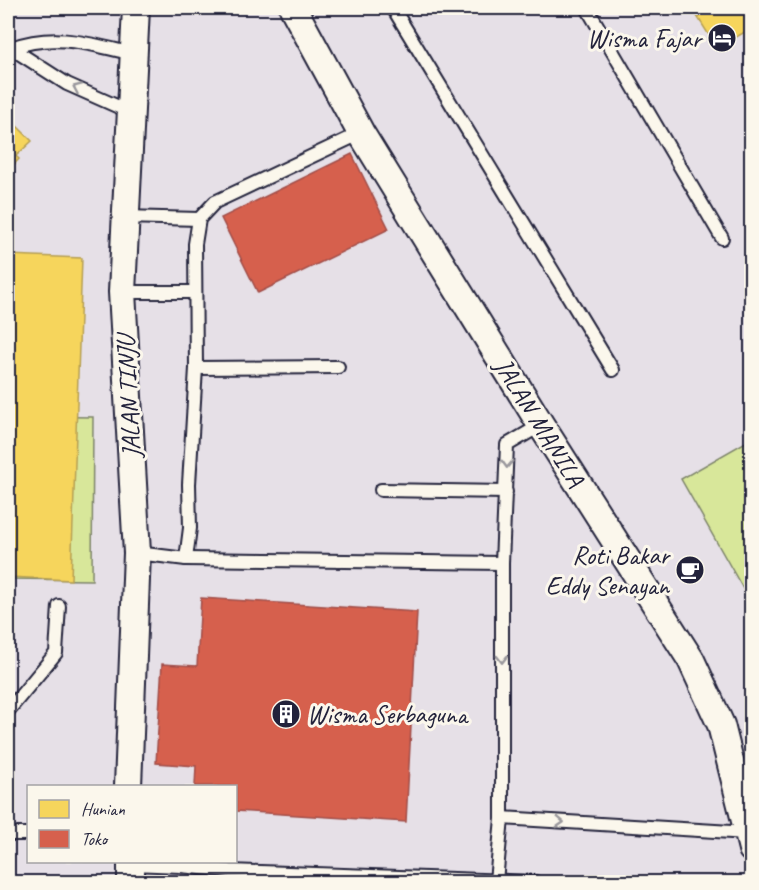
<svg xmlns="http://www.w3.org/2000/svg" width="759" height="890" viewBox="0 0 759 890" font-family="Caveat,sans-serif">
	<rect width="100%" height="100%" fill="#fbf7ec"/>
	<filter id="ink" filterUnits="userSpaceOnUse"><feTurbulence type="fractalNoise" baseFrequency=".0167" numOctaves="2"/><feDisplacementMap in="SourceGraphic" scale="12" xChannelSelector="R" yChannelSelector="G"/><feConvolveMatrix kernelMatrix="1 2 1 2 8 2 1 2 1" color-interpolation-filters="sRGB"/></filter>
	<g filter="url(#ink)">
		<path fill="#e6e0e7" fill-rule="evenodd" d="M8,8H751V882H8ZM28,786H236V862H28Z"/>
		<g fill="#d8e79a" stroke="#7d846a" stroke-width="1.5">
			<path d="M8,416L93,417L92,580L8,579Z"/>
			<path d="M751,439V603L681,479Z"/>
		</g>
		<g fill="#f6d55c" stroke="#b69f52" stroke-width="1.5">
			<path d="M692,8H752V28L717,48Z"/>
			<path d="M16,125L32,141L16,156L19,159L8,171V127L11,130Z"/>
			<path d="M8,255L82,258L71,580L8,577Z"/>
		</g>
		<g fill="#d6604d" stroke="#a04d48" stroke-width="1.5">
			<path d="M752,107V122L745,110Z"/>
			<path d="M352,154L389,229L258,293L221,218Z"/>
			<path d="M201,598L417,612L406,822L236,811V786H195L196,766L156,763L162,664L197,666Z"/>
		</g>
		<g fill="none" stroke-linecap="round" stroke-linejoin="round">
			<g stroke="#22223b" stroke-width="16">
				<g id="lane">
					<path d="M393,8L613,370"/>
					<path d="M587,8L722,238"/>
					<path d="M8,43L11,48L67,84L130,112"/>
					<path d="M11,48C55,32 90,44 133,54"/>
					<path d="M125,217L199,219"/>
					<path d="M122,292H194"/>
					<path d="M196,368L338,367"/>
					<path d="M381,490L506,492"/>
					<path d="M137,553L186,559L190,528L189,484L196,368L195,244L199,219L215,202L361,133"/>
					<path d="M186,559L502,563"/>
					<path d="M8,711L56,653L59,606"/>
					<path d="M502,818L748,833"/>
					<path d="M8,834H28"/>
					<path d="M132,864L181,866L230,871L535,882"/>
					<path d="M496,881L502,818V563L507,445L541,425"/>
				</g>
			</g>
			<g stroke="#22223b" stroke-width="30">
				<g id="street">
					<path d="M293,8L361,133L541,425L691,660L721,725L752,849"/>
					<path d="M128,786L137,553L122,292L136,8"/>
					<path d="M131,882V862"/>
				</g>
			</g>
			<use href="#lane" stroke="#fbf7ec" stroke-width="12"/>
			<use href="#street" stroke="#fbf7ec" stroke-width="26"/>
		</g>
		<defs><path id="oneway-chevron" d="M-2-3.5L2.5 0L-2 3.5" fill="none" stroke-width="1.6" stroke-linecap="round" stroke-linejoin="round" transform="scale(1.5)"/></defs>
		<g stroke="#99979c">
			<use href="#oneway-chevron" transform="translate(77 88) rotate(-156)"/>
			<use href="#oneway-chevron" transform="translate(507 464) rotate(92)"/>
			<use href="#oneway-chevron" transform="translate(502 659) rotate(90)"/>
			<use href="#oneway-chevron" transform="translate(560 822) rotate(3)"/>
		</g>
	</g>
	<defs>
		<g id="hotel-disc" transform="scale(1.5)"><circle r="9.5" fill="#22223b" stroke="#fbf7ec"/><path d="M-6-4.5h1.5V1H6V5H4.5V3h-9V5H-6ZM-4 0a1.8 1.8 0 1 1 3.6 0ZM.5 0V-2.5h3Q6-2.5 6 0Z" fill="#fff"/></g>
		<g id="cafe-disc" transform="scale(1.5)"><circle r="9.5" fill="#22223b" stroke="#fbf7ec"/><path d="M-5.5-4.5H6V0H3Q3 3.5 0 3.5H-2.5Q-5.5 3.5-5.5 0ZM3-3.2v2h1.7v-2ZM-6 4.5H4V6H-6Z" fill="#fff"/></g>
		<g id="building-disc" transform="scale(1.5)"><circle r="9.5" fill="#22223b" stroke="#fbf7ec"/><path d="M-4-6H4V6H1V3H-1V6H-4ZM-2.5-4.3h1.7v1.8h-1.7ZM.8-4.3h1.7v1.8H.8ZM-2.5-1h1.7V.8h-1.7ZM.8-1h1.7V.8H.8Z" fill="#fff"/></g>
	</defs>
	<g fill-rule="evenodd">
		<use href="#hotel-disc" x="722" y="38"/>
		<use href="#cafe-disc" x="690" y="570"/>
		<use href="#building-disc" x="286" y="714"/>
	</g>
	<g text-anchor="middle" stroke-width="6" stroke-linejoin="round" paint-order="stroke">
		<g font-size="26" fill="#22223b" stroke="#fbf7ec" text-anchor="end">
			<text x="701" y="47">Wisma Fajar</text>
			<text x="669" y="564">Roti Bakar<tspan x="669" dy="30">Eddy Senayan</tspan></text>
			<text x="307" y="723" text-anchor="start">Wisma Serbaguna</text>
		</g>
		<g font-size="26" fill="#22223b" stroke="#fbf7ec">
			<text transform="translate(128 397) rotate(-93)" y="9">JALAN TINJU</text>
			<text transform="translate(540 422) rotate(58)" y="9">JALAN MANILA</text>
		</g>
	</g>
	<rect width="759" height="890" fill="none" stroke="#fbf7ec" stroke-width="30"/>
	<rect x="15" y="15" width="729" height="860" fill="none" stroke="#22223b" stroke-width="2" filter="url(#ink)"/>
	<rect x="27" y="785" width="210" height="78" fill="#fbf7ec" stroke="#a4a2a5" stroke-width="1.5"/>
	<rect x="39" y="800" width="30" height="18" fill="#f6d55c" stroke="#a4a2a5" stroke-width="1.5"/>
	<text x="81" y="815" font-size="18" fill="#22223b">Hunian</text>
	<rect x="39" y="830" width="30" height="18" fill="#d6604d" stroke="#a4a2a5" stroke-width="1.5"/>
	<text x="81" y="845" font-size="18" fill="#22223b">Toko</text>
</svg>
